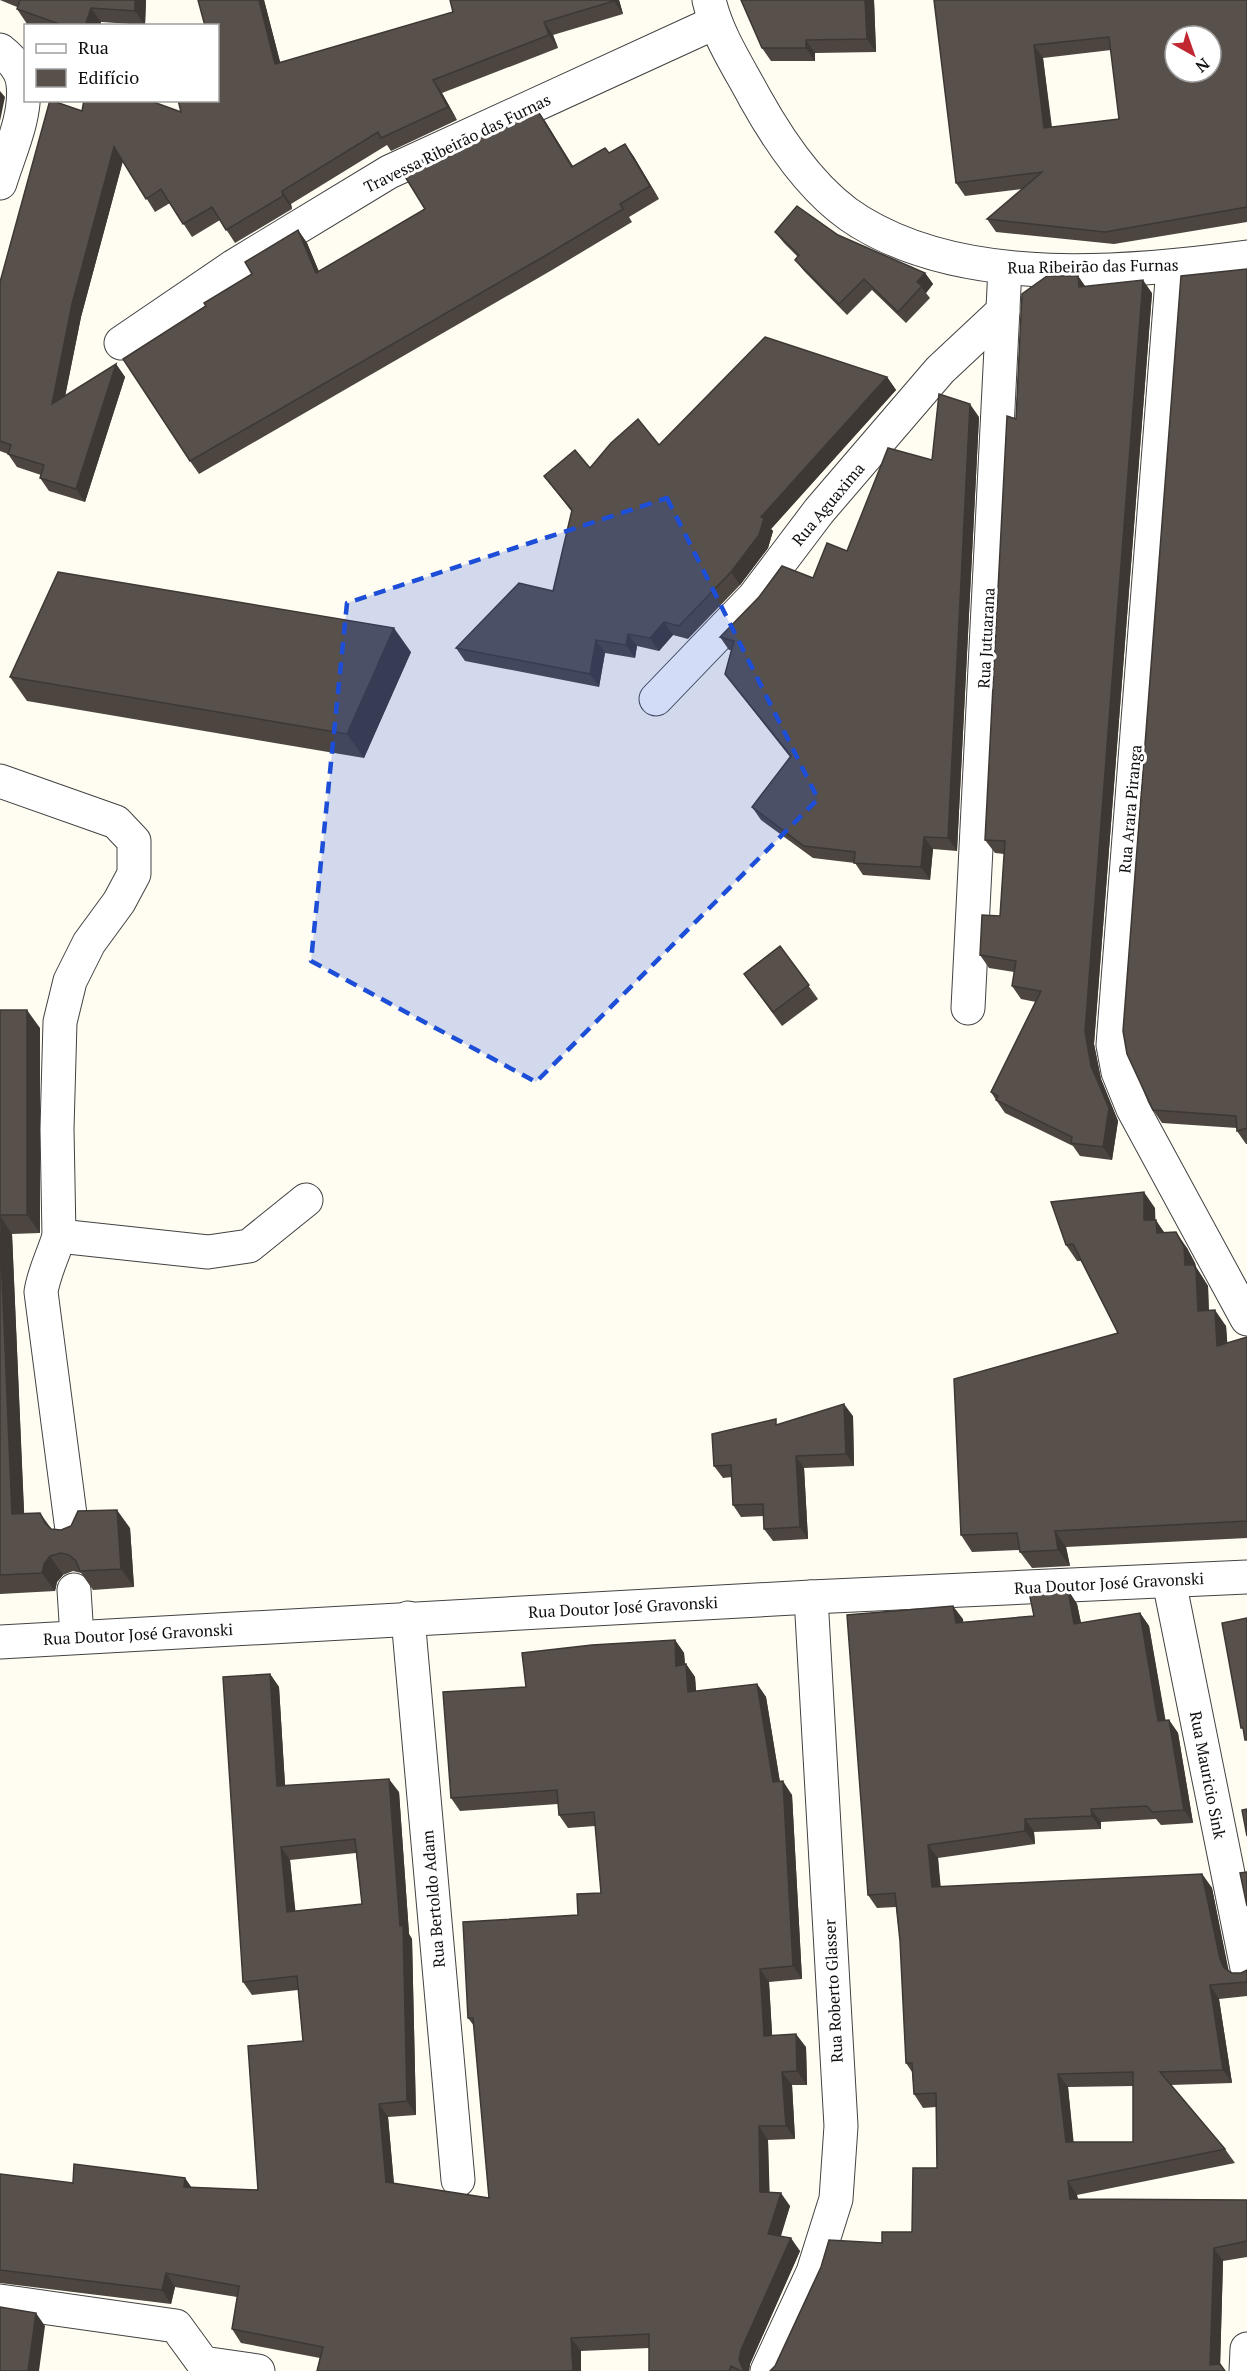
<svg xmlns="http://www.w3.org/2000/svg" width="1247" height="2371" viewBox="0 0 1247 2371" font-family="'PT Serif',serif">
	<rect width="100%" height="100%" fill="#fffcf2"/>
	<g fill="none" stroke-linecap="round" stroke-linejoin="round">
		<g stroke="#424242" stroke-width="35">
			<g id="minor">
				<path d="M709,0C717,35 738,66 755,98C780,143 815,195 860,222C968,288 1127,273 1247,257"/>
				<path d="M0,50C10,58 22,70 23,84C27,116 9,153 0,183"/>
				<path d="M1173,267L1113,1045L1118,1072L1133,1109L1247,1319"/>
				<path d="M121,343L234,266L389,172L714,23"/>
				<path d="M656,699L754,597L819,511L940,370L1003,311"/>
				<path d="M0,781L116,822L134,841V874L119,902L89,943L70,981L60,1022L57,1129L59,1236C53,1256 44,1272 41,1292L72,1530"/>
				<path d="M968,1008L1005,268"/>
				<path d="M59,1236L208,1252L249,1246L306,1200"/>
				<path d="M1169,1581L1247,1968"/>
				<path d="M74,1590L77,1637"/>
				<path d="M408,1618L458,2180"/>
				<path d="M0,1642L811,1597L1247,1577"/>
				<path d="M0,2301L176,2326L203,2363L258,2371"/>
				<path d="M767,2371L813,2272L836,2199L841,2126L811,1597"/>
				<path d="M1246,2371L1247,2349"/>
			</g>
		</g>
		<use href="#minor" stroke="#fff" stroke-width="33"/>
	</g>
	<g fill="#4c4540" fill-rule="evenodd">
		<path d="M0,0H146L145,25L101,22L100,26H32L27,24L17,9V7Z"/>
		<path d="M198,0H264L280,62L619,0L623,14L553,35L558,48L442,93L457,120L391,151L387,145L291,204L292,209L235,243L220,220L192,237L170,203L155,212L123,161L81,317L65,396L116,364L125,377L85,502L49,491L40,478L41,475L17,467L8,454L0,451V282L82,111L181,112L218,100V26Z"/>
		<path d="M741,0H874L876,52L815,53V61H771L762,48Z"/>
		<path d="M934,0H1247V222L1114,244L996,232L987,219L1023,189L965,196L956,183ZM1111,50L1119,119L1052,127L1043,58Z"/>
		<path d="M545,121L573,166L609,153L625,144L634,157L659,199L629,217L632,222L552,270L199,474L190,461L206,306L252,274L298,230L307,243L319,272L425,209L470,143Z"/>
		<path d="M775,232L838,235L925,273L933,284L926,293L930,298L906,323L872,290L847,315L804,271L795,260L798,257L784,243Z"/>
		<path d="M1247,269V1144H1246L1237,1131V1128L1162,1123L1153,1110Z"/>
		<path d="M1078,276L1085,286L1152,293L1094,1044L1101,1079L1118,1121L1112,1160L1080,1156L1073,1146L1005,1113L996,1100L991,1092L1036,1002L1021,999L1012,986L1014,972L989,968L980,955L1000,916L1004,854L995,853L985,840L1016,419Z"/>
		<path d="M887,377L896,390L771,529L773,531L768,548L740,585L688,639L673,635L659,651L637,646L635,658L605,653L599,687L465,661L456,648L553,591L572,512L544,476L590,468L659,445Z"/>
		<path d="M979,417L957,851L933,849L930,880L863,875L855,863L813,858L761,820L752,807L790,757L734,686L725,674L731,650H729L720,637L813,578L847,551L932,460Z"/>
		<path d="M411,652L364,758L27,701L10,677Z"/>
		<path d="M780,946L818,999L782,1026L744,974Z"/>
		<path d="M0,1010L40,1028V1233L12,1234L24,1514L51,1529L61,1530L130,1528L134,1587L93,1590L81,1573L73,1571L63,1575L57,1582L55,1591L0,1594Z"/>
		<path d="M1155,1208V1220L1164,1232L1187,1248L1195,1263L1196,1267L1208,1286L1209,1310L1226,1326L1227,1343L1247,1337V1538L1066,1547L1070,1566L1032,1568L1020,1552V1550L972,1552L961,1535L1118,1333L1081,1261H1077L1066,1245Z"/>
		<path d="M853,1416L854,1466L804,1468L808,1539L773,1541L764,1529V1516L741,1517L733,1505L732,1477L723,1478L714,1466L779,1424Z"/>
		<path d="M1068,1590L1077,1604L1081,1623L1140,1613L1149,1626L1165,1720H1169L1178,1733L1193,1823L1161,1825L1156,1819L1101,1822V1829L1034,1832L1035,1844L938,1858L940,1887L1202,1874L1212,1888L1228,1970L1232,1973H1241L1247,1970V1996L1219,1999L1232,2083L1171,2085L1225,2149L1235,2163L1077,2195L1078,2199L1247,2200V2257L1223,2261L1220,2365L882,2243L912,2232L937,2168L936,2107L923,2108L914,2094L912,2072L906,2063L900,1941L896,1907L877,1908L868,1895L963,1619V1622L1034,1616ZM1133,2086V2142H1073L1068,2087Z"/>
		<path d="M675,1640L684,1653L685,1664H686L695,1677L696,1691L757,1684L766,1697L780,1782L792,1795L802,1979L769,1982L772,2035L806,2047L807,2085H792L795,2139L768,2140L769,2192L790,2206L781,2236L800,2251L750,2364L749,2371H650L649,2348L581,2351V2371H317L320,2358L241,2343L232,2329L237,2297L175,2287L171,2304L0,2283V2174L73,2183L185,2178L191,2187L258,2190L303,2041L298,1990L252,1995L243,1982L270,1674L279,1687L285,1786L399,1792L409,1934L412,1939L416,2115L388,2117L394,2184L489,2198L474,2026L468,2018L578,1915L601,1893L595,1826L568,1828L559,1815L558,1804L460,1811L451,1798L526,1687ZM356,1853L362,1904L295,1911L290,1860Z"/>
	</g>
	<g fill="#3e3834">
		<path d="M135,0H146L145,25L135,11Z"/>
		<path d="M259,0H264L284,77L275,64Z"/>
		<path d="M613,0H619L623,14L614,1Z"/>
		<path d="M865,0H874L876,52L867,39Z"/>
		<path d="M91,8L101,22L100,26H85Z"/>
		<path d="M544,22L553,35L558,48L549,35Z"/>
		<path d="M806,40L815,53V61L806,48Z"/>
		<path d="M1034,45L1043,58L1053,141L1044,128Z"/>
		<path d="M433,80L442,93L457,120L448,107Z"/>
		<path d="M0,91L5,97L0,121Z"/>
		<path d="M536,108L545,121L581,180L572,167Z"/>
		<path d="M625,144L634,157L659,199L650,186Z"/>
		<path d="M114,147L123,160L81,317L61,417L52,404L72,304Z"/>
		<path d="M282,191L291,204L292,209L283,196Z"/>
		<path d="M298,230L307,243L325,286L316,273Z"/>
		<path d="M925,273L933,284L926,293L917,282Z"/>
		<path d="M1078,276L1087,289L1079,287Z"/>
		<path d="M1143,280L1152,293L1094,1044L1101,1079L1118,1121L1112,1160L1103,1147L1091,1066L1085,1031Z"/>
		<path d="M116,364L125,377L85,502L76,489Z"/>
		<path d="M887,377L896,390L771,529L773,531L768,548L740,585L731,572L761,517Z"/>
		<path d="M970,404L979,417L957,851L948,838Z"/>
		<path d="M664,622L673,635L659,651L650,638Z"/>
		<path d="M394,628L411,652L364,758L347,734Z"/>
		<path d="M628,634L637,646L635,658L626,645Z"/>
		<path d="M596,640L605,653L599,687L590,674Z"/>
		<path d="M924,837L933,849L930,880L921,867Z"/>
		<path d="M27,1010L40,1028V1233L27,1215Z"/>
		<path d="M1144,1192L1155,1208L1156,1237L1144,1220Z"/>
		<path d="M0,1216L12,1234L25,1533L12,1514Z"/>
		<path d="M1156,1220L1167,1237L1157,1233Z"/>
		<path d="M1176,1232L1187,1248L1195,1263L1196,1267L1208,1286L1209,1327L1198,1311Z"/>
		<path d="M1215,1310L1226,1326L1229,1363L1217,1346Z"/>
		<path d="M844,1404L853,1416L854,1466L846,1454Z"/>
		<path d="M796,1456L804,1468L808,1539L800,1527Z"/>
		<path d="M117,1510L130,1528L134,1587L121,1569Z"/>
		<path d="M40,1513L53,1531L45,1523Z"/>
		<path d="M1055,1531L1066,1547L1070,1566L1058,1550Z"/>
		<path d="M50,1556L63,1575L57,1582L55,1591L42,1573L44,1564Z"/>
		<path d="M1068,1590L1077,1604L1084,1637L1074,1624Z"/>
		<path d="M953,1606L963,1619L965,1636L956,1623Z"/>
		<path d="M1140,1613L1149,1626L1168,1734L1158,1721Z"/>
		<path d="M675,1640L684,1653L686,1679L676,1666Z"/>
		<path d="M686,1664L695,1677L697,1705L688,1692Z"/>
		<path d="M270,1674L279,1687L286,1800L277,1786Z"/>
		<path d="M757,1684L766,1697L782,1795L773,1782Z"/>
		<path d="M1169,1720L1178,1733L1193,1823L1184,1810Z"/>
		<path d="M389,1779L399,1792L409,1934L412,1939L416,2115L407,2101L400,1926Z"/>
		<path d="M783,1781L792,1795L802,1979L793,1966Z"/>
		<path d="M1091,1809L1101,1822V1829L1092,1816Z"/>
		<path d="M1025,1819L1034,1832L1035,1844L1025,1831Z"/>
		<path d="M928,1845L938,1858L942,1900L932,1887Z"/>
		<path d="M281,1847L290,1860L297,1925L287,1912Z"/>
		<path d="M1202,1874L1212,1888L1229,1972L1224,1968L1220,1959Z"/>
		<path d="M760,1969L769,1982L773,2049L764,2036Z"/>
		<path d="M1210,1985L1219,1999L1232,2083L1223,2070Z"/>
		<path d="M796,2034L806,2047L807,2085L797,2071Z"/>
		<path d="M782,2072L792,2085L795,2139L786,2126Z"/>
		<path d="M1058,2074L1068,2087L1075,2155L1066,2142Z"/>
		<path d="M379,2104L388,2117L395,2196L386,2182Z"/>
		<path d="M759,2126L768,2140L770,2205L760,2192Z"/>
		<path d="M185,2178L194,2191L184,2187Z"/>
		<path d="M1068,2181L1077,2195L1079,2212L1070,2199Z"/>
		<path d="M781,2193L790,2206L777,2247L768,2234Z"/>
		<path d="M791,2238L800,2251L750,2364L749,2371H744L739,2360L741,2350Z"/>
		<path d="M1214,2248L1223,2261L1220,2371L1210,2365Z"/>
		<path d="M166,2273L175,2287L171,2304L162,2290Z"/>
		<path d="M36,2313L45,2326L39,2371H28Z"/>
		<path d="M571,2338L581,2351V2371H573Z"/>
	</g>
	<g fill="#58504b" stroke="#3e3834" stroke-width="1.5" fill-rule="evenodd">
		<path d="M20,0H135V11L91,8L85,26H65L17,9Z"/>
		<path d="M198,0H259L275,64L453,12L450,0H613L614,1L544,22L549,35L433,80L448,107L381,138L378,132L282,191L283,196L226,230L212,207L183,224L161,189L146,199L114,147L72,304L52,404L116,364L76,489L40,478L44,465L8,454L11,445L0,441V282L50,100L82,111L84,100H148L181,112L178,100H218V26H205Z"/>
		<path d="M741,0H865L867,39L806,40V48H762Z"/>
		<path d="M934,0H1247V207L1105,232L987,219L1042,172L956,183ZM1175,36H1211V72H1175ZM1109,37L1119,119L1044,128L1034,45Z"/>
		<path d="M536,108L572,167L605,148L609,153L625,144L650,186L620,204L623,209L543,257L190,461L123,359L206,306L204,303L252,274L245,262L298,230L316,273L425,209L401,170L467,139L470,143Z"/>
		<path d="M797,206L838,235L925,273L917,282L922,286L898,312L864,279L839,304L795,260L799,255L775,232Z"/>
		<path d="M1247,269V1128L1237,1131L1236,1116L1153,1110L1127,1054L1123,1031L1181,276Z"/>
		<path d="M1047,276H1078L1079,287L1143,280L1085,1031L1091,1066L1109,1108L1103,1147L1071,1143L1072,1137L996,1100L998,1096L991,1092L1041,991L1012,986L1016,961L980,955L982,915L1000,916L1005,841L985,840L1007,416L1016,419L1022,294Z"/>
		<path d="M765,337L887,377L761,517L764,518L759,535L731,572L679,626L664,622L650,638L628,634L626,645L596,640L590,674L456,648L519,583L553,591L572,510L544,476L575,450L590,468L611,443L638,419L659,445Z"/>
		<path d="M939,394L970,404L948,838L924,837L921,867L854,863L855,852L804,846L752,807L791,756L725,674L734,641L720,637L759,597L782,566L813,578L827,543L847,551L888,448L932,460Z"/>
		<path d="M58,572L394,628L347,734L10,677Z"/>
		<path d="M780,946L809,985L773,1012L744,974Z"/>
		<rect x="0" y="1010" width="27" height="205"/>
		<path d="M1144,1192V1220H1156L1157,1233L1176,1232L1184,1247L1185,1265H1194L1196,1270L1198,1311L1215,1310L1217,1346L1247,1337V1521L1055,1531L1058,1550L1020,1552L1017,1533L961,1535L954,1379L1118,1333L1073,1244L1066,1245L1051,1202Z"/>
		<path d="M0,1231L12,1514L40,1513L45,1523L51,1529L61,1530L71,1526L78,1511L117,1510L121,1569L80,1571L76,1561L69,1555L61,1553L50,1556L44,1564L42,1573L0,1575Z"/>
		<path d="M844,1404L846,1454L796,1456L800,1527L764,1529L763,1504L733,1505L731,1465L714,1466L712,1434L776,1419V1425Z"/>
		<path d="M1068,1590L1074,1624L1140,1613L1158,1721L1169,1720L1184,1810L1152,1812L1147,1806L1091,1809L1092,1816L1025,1819V1831L928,1845L932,1887L1202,1874L1220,1959L1224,1968L1232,1973H1241L1247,1970V1982L1210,1985L1223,2070L1160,2072L1225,2149L1068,2181L1070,2199L1247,2200V2241L1214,2248L1210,2365L1220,2364L1225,2371H770L775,2366L821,2267L829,2240L882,2243V2232H912L913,2168H937L936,2093L914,2094L912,2063H906L900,1941L895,1893L868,1895L847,1615L953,1606L956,1623L1034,1616L1029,1592ZM1133,2072V2142H1066L1058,2074Z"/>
		<path d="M1247,1618V1740H1245L1243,1728H1241L1222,1623Z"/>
		<path d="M675,1640L676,1666L686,1664L688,1692L757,1684L773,1782L783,1781L793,1966L760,1969L764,2036L796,2034L797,2071L782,2072L786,2126H759L760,2192L781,2193L768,2234L791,2238L741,2350L739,2360L743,2369L745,2371H741L731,2366L729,2371H649V2334L571,2338L573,2371H317L323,2347L232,2329L239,2286L166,2273L162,2290L0,2270V2174L73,2183L74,2164L185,2178L184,2187L258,2190L248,2046L303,2041L297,1976L243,1982L223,1677L270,1674L277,1786L389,1779L400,1926L403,1925L407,2101L379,2104L386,2182L489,2198L473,2018H468L463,1922L578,1915L577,1894L601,1893L594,1812L559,1815L557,1790L451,1798L443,1692L526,1687L522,1653L592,1645ZM355,1839L362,1904L287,1912L281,1847Z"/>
		<path d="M1247,1809V1836L1242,1810Z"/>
		<path d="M1247,1872V1906L1240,1873Z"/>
		<path d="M0,2307L36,2313L28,2371H0Z"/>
	</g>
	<path fill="#1d4ed8" fill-opacity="0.2" stroke="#1d4ed8" stroke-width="4.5" stroke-dasharray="12 8" stroke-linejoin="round" d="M667,498L818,799L536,1082L311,961L347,603Z"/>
	<g text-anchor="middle" stroke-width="6" stroke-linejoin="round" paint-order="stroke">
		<g font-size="16" fill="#0f0f0f" stroke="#fff">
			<text transform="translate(457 143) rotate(-26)" y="6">Travessa Ribeirão das Furnas</text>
			<text transform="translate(1093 266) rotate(-1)" y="6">Rua Ribeirão das Furnas</text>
			<text transform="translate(828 504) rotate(-50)" y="6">Rua Aguaxima</text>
			<text transform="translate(986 638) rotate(-87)" y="6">Rua Jutuarana</text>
			<text transform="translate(1130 809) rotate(-85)" y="6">Rua Arara Piranga</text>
			<text transform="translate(1109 1583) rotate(-3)" y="6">Rua Doutor José Gravonski</text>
			<text transform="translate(623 1607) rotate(-3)" y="6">Rua Doutor José Gravonski</text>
			<text transform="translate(138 1634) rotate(-3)" y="6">Rua Doutor José Gravonski</text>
			<text transform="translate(1208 1775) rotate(79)" y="6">Rua Mauricio Sink</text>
			<text transform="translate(433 1899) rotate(-95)" y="6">Rua Bertoldo Adam</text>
			<text transform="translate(833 1991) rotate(-93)" y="6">Rua Roberto Glasser</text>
		</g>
	</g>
	<rect x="24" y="24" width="195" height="78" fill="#ffffff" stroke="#9f9f9f" stroke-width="1.5"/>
	<rect x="36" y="44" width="30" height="9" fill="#ffffff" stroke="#9f9f9f" stroke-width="1.5"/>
	<text x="78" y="54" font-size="18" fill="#0f0f0f">Rua</text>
	<rect x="36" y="69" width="30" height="18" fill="#58504b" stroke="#9f9f9f" stroke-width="1.5"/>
	<text x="78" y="84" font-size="18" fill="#0f0f0f">Edifício</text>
	<g transform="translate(1193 54) rotate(140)"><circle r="28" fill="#ffffff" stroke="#9f9f9f" stroke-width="1.5"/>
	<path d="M0-4.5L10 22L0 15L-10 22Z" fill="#c02730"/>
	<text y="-9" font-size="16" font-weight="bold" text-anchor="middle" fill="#0f0f0f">N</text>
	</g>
</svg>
